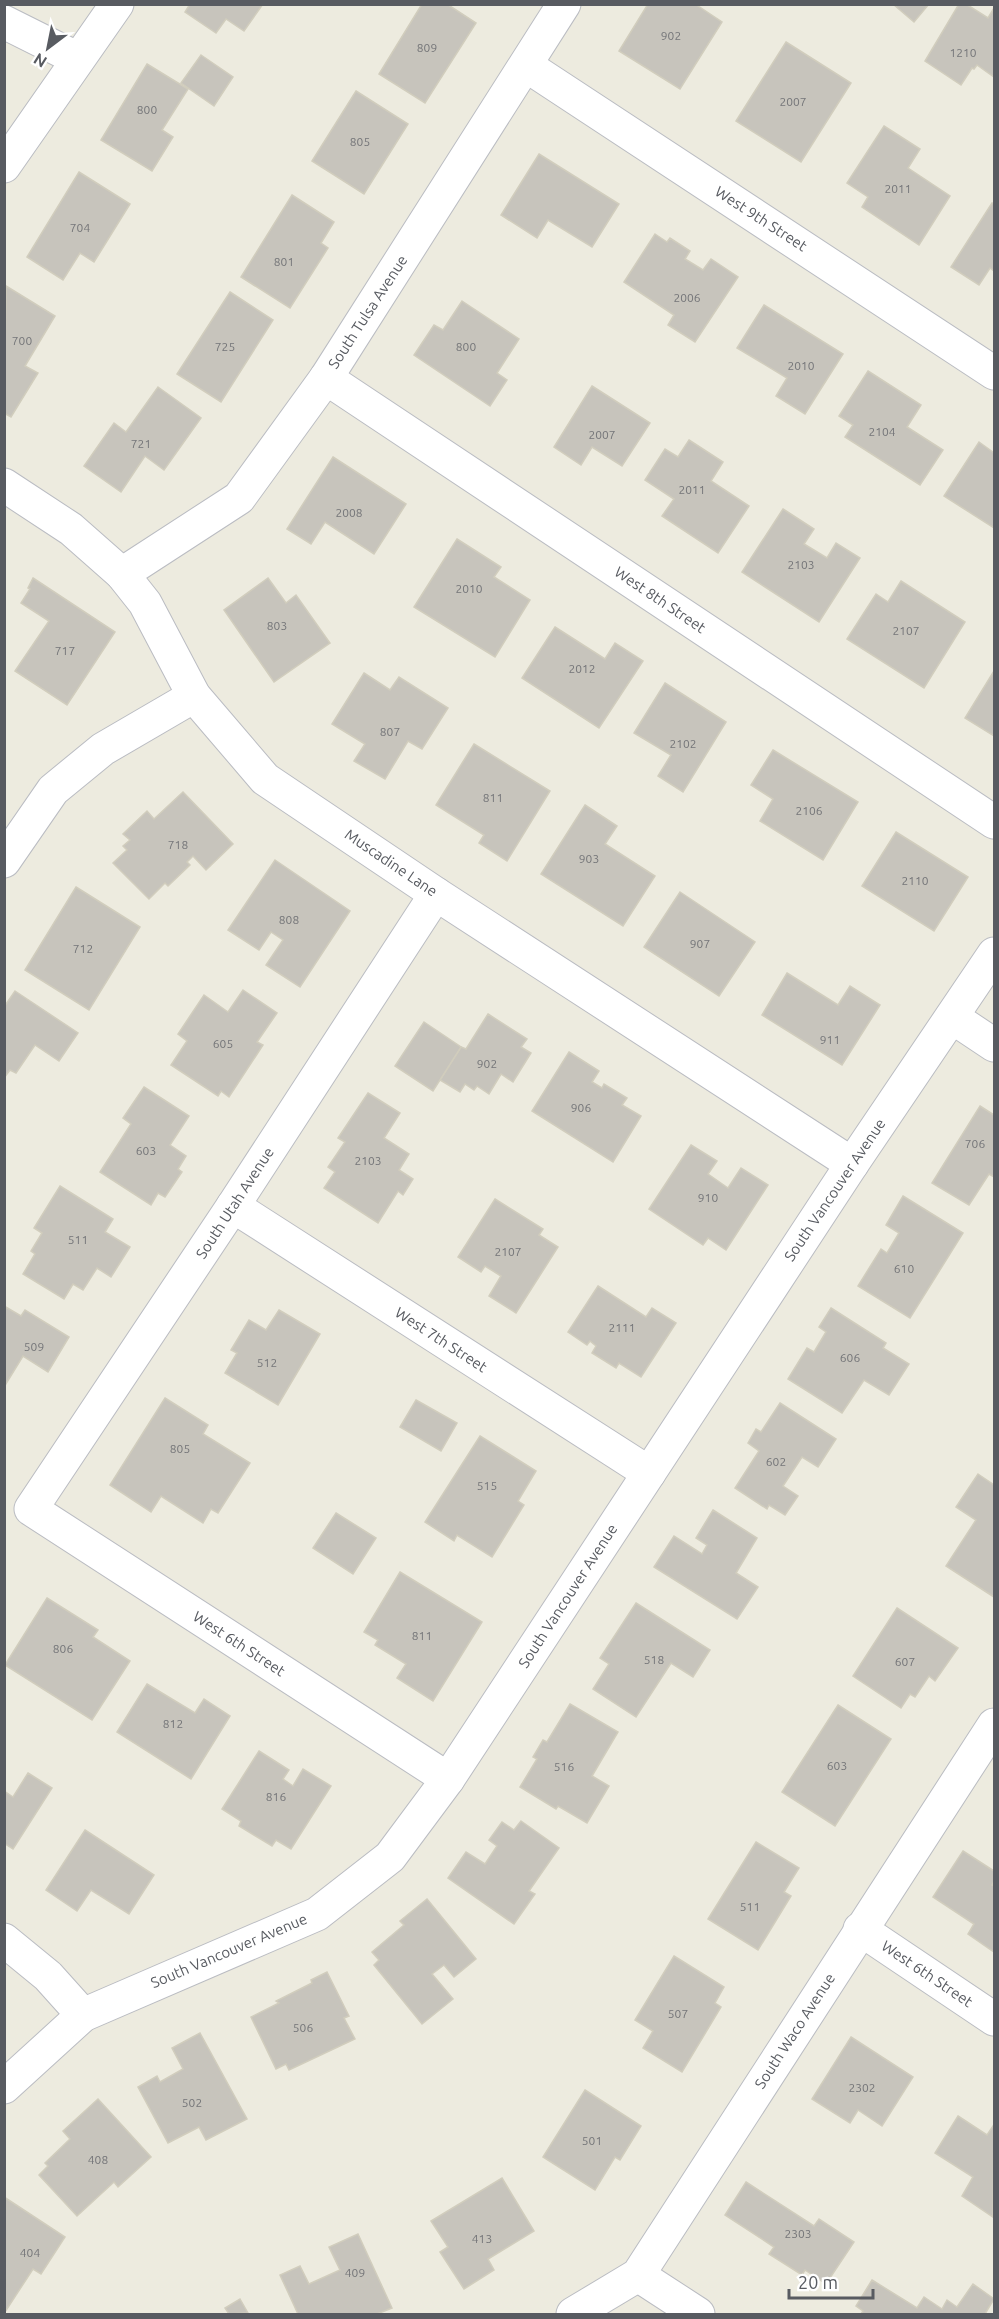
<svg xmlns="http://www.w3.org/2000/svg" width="999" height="2319" viewBox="0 0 999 2319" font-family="Ubuntu,sans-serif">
	<rect width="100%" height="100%" fill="#edebdf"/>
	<g fill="#c7c4bc" stroke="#d1cdbd" stroke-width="1.5">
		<path d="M190,4H263L244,31L226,19L216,33L185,12Z"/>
		<path d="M422,4H447L476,23L425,103L379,74Z"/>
		<path d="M648,4H695L722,22L680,89L619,51Z"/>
		<path d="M893,4H929L914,22Z"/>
		<path d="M959,4H966L988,18L994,8V77L977,65L974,69L972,68L961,85L925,61Z"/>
		<path d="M786,42L851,83L801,162L736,121Z"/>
		<path d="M201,55L233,77L214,106L181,83Z"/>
		<path d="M147,64L188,89L162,130L173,137L152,171L101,140Z"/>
		<path d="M356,91L408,124L364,194L312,161Z"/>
		<path d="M884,126L920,149L908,168L950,196L919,245L862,207L868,197L847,183Z"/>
		<path d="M539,154L619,204L592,247L548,220L537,238L501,215Z"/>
		<path d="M79,172L130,204L94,262L80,253L63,280L27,257Z"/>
		<path d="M292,195L334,222L321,243L328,248L290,308L241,277Z"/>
		<path d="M992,203L994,204V271L990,268L979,285L951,267Z"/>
		<path d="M655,234L667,242L670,238L690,251L685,259L703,270L711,259L738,277L695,342L668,325L674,315L624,282Z"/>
		<path d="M6,286L55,316L25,366L38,373L11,417L4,413Z"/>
		<path d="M230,292L273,320L221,402L177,374Z"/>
		<path d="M462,301L519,339L497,373L507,380L490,406L414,355L434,325L443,330Z"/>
		<path d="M764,305L843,354L805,414L776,396L787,378L737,348Z"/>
		<path d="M868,371L921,405L907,427L943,450L920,485L845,437L853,425L839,416Z"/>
		<path d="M592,386L650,423L622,466L592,447L581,465L554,447Z"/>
		<path d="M158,387L201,418L164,470L145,456L121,492L84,466L114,423L126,432Z"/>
		<path d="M689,440L723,462L711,481L749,506L718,553L662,516L674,499L645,480L665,449L678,457Z"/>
		<path d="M979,442L994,453V528L944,496Z"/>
		<path d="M333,457L406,504L374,554L325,522L311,544L287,529Z"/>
		<path d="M783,509L814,529L804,544L827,558L836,543L860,558L819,622L742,572Z"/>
		<path d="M457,539L501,567L494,577L530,600L495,657L414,607Z"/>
		<path d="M33,578L115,632L67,705L15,671L49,621L21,603L30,589L28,588Z"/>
		<path d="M268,578L286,603L296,595L330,643L274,682L224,610Z"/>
		<path d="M901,581L965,622L924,688L847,639L876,594L888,602Z"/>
		<path d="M555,627L605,659L615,643L643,661L599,728L522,678Z"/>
		<path d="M994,671V736L965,718Z"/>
		<path d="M364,673L390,690L399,677L448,708L422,749L408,741L385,779L354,761L365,744L332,724Z"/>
		<path d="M665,683L726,722L683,792L658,776L671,755L634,733Z"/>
		<path d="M474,744L550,791L507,861L479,843L484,835L436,805Z"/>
		<path d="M773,750L858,802L823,860L760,821L773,799L751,785Z"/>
		<path d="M183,792L233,844L206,870L193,856L187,862L190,865L168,886L165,883L149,899L113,863L127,850L123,846L130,840L123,834L147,811L154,819Z"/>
		<path d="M585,805L617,826L605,844L655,876L623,926L541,874Z"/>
		<path d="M896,832L968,877L934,931L862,886Z"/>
		<path d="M275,860L350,911L300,987L266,965L283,940L271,932L259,950L228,930Z"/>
		<path d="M76,887L140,927L89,1010L25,970Z"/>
		<path d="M680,892L755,942L719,996L644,947Z"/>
		<path d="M787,973L838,1005L850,986L880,1005L842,1065L762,1015Z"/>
		<path d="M243,990L277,1013L257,1042L263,1045L229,1097L221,1091L218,1096L171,1065L187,1041L178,1034L204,995L228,1012Z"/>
		<path d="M15,991L78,1033L59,1061L35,1045L16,1073L10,1070L4,1078V1007Z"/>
		<path d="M488,1014L527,1039L521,1047L531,1053L513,1082L501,1074L489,1094L477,1086L474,1090L465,1084L460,1092L440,1080L461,1047L466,1049Z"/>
		<path d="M424,1022L461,1047L433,1091L395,1066Z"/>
		<path d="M569,1052L599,1071L592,1082L602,1088L604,1084L627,1098L622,1105L641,1116L613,1162L532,1111Z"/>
		<path d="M144,1087L189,1116L170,1145L186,1156L178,1169L182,1172L165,1197L158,1193L151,1205L100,1172L131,1124L123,1118Z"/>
		<path d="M368,1093L400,1113L384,1138L409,1154L399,1170L413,1179L403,1195L398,1191L378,1223L324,1188L335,1172L328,1167L345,1142L338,1138Z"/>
		<path d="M980,1106L994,1115V1177L989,1174L969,1205L932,1183Z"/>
		<path d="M691,1145L717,1161L708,1174L728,1188L741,1168L768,1185L726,1250L708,1238L703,1245L649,1209Z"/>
		<path d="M60,1186L113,1219L105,1232L130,1247L111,1277L97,1268L83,1290L73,1284L64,1299L23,1274L35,1254L31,1251L42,1233L34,1228Z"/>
		<path d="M903,1196L963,1233L910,1318L858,1286L881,1249L887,1253L899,1233L886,1225Z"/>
		<path d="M495,1199L543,1229L539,1235L558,1247L516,1313L489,1296L501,1276L485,1266L481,1272L458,1257Z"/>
		<path d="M598,1286L646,1317L652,1308L676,1323L641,1377L619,1363L616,1368L592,1353L596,1346L590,1341L587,1345L568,1332Z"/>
		<path d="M4,1306L21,1316L25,1310L69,1337L48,1372L23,1356L4,1387Z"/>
		<path d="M831,1308L886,1343L883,1348L909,1364L889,1395L864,1380L842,1413L788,1379L807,1348L814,1352L826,1332L819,1327Z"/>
		<path d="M279,1310L320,1334L278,1405L225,1373L237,1353L231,1350L249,1320L266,1330Z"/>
		<path d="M165,1398L208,1425L203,1434L250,1463L218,1513L211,1509L203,1523L161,1496L151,1512L110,1485Z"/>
		<path d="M416,1400L457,1423L441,1451L400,1427Z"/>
		<path d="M780,1403L836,1439L818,1467L802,1457L783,1486L798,1496L785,1515L769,1505L767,1509L735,1488L759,1451L748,1443L756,1429L761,1432Z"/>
		<path d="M480,1436L536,1471L518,1501L524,1505L492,1557L457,1535L454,1541L425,1522Z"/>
		<path d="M978,1474L994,1485V1597L946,1566L976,1520L956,1507Z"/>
		<path d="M713,1510L757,1538L736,1573L758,1587L737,1619L654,1567L674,1536L702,1554L707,1545L696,1538Z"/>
		<path d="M336,1513L376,1538L353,1574L313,1548Z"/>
		<path d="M400,1572L482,1622L433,1701L397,1678L406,1664L375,1645L378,1640L364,1632Z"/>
		<path d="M47,1598L98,1630L93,1637L130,1661L92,1720L5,1665Z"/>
		<path d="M636,1603L710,1650L693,1677L671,1663L636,1717L593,1689L609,1664L600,1658Z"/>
		<path d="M897,1608L958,1648L935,1681L929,1676L915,1697L910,1694L901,1708L853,1676Z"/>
		<path d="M147,1684L195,1713L204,1699L230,1716L191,1779L117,1732Z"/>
		<path d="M570,1704L618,1732L592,1776L609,1786L587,1823L558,1806L556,1809L520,1787L537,1759L533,1757L543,1740L547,1742Z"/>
		<path d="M838,1705L891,1739L835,1826L782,1792Z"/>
		<path d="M259,1751L289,1770L283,1779L293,1786L303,1769L331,1786L291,1849L276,1840L272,1846L239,1826L241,1821L222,1809Z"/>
		<path d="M28,1773L52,1788L13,1849L4,1843V1791L13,1797Z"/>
		<path d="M521,1821L559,1848L529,1891L535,1894L514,1924L448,1878L466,1852L485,1864L497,1846L489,1840L502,1822L514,1830Z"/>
		<path d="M85,1830L154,1875L129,1914L91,1890L77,1911L46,1890Z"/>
		<path d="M756,1842L799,1868L784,1892L791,1896L758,1950L708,1919Z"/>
		<path d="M963,1851L994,1871V1881L992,1885L994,1886V1952L968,1934L974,1924L933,1897Z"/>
		<path d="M427,1899L476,1959L454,1977L444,1965L432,1974L453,1999L422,2024L374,1965L379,1960L372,1952L404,1925L400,1921Z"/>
		<path d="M674,1956L724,1987L715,2003L721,2007L682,2072L643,2048L653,2031L635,2020Z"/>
		<path d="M327,1972L349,2016L344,2018L355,2039L289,2070L286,2064L276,2069L251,2017L279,2003L276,2001L312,1983L311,1980Z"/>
		<path d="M200,2033L247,2119L206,2140L199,2127L168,2143L138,2087L157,2076L160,2082L183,2069L172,2048Z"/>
		<path d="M851,2037L913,2077L882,2126L858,2110L850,2123L812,2099Z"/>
		<path d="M585,2090L641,2126L620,2160L615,2157L595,2190L543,2157Z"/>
		<path d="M98,2099L151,2157L118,2187L114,2182L77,2216L39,2175L48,2166L45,2163L70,2139L63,2131Z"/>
		<path d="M958,2116L987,2135L993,2126L994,2128L993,2217L962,2196L973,2177L935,2153Z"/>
		<path d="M502,2178L534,2231L488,2259L494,2270L464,2289L440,2252L448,2247L431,2221Z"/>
		<path d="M746,2182L814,2226L819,2219L854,2242L826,2284L805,2270L802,2275L769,2254L774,2247L725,2215Z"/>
		<path d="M4,2197L65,2237L41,2274L33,2269L5,2312Z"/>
		<path d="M358,2234L392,2308L377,2314H298L280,2275L300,2266L309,2284L340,2270L329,2247Z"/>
		<path d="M872,2280L917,2308L924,2297L942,2309L947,2300L957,2307L973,2284L994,2299L985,2314H861L863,2311L856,2306Z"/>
		<path d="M240,2299L248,2313L229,2314L225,2308Z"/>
	</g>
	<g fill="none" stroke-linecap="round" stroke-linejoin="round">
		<g stroke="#babcc2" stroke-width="35">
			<g id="minor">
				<path d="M4,22L78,59"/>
				<path d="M527,66L994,373"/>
				<path d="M4,166L117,4"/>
				<path d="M326,378L994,822"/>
				<path d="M4,485L71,529L122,574L145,603L194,696L265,779L436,894L852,1164"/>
				<path d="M122,574L239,498L326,378L564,4"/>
				<path d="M4,861L53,790L103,749L194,696"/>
				<path d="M436,894L233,1206L31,1509L448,1779"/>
				<path d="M952,1017L994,1045"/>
				<path d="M233,1206L649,1473"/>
				<path d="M860,1929L994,2019"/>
				<path d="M4,1940L48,1976L83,2015"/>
				<path d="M638,2275L698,2314"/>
				<path d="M573,2314L638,2275L994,1725"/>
			</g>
		</g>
		<g stroke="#babcc2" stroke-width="35">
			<path id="tertiary" d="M4,2087L83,2015L317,1914L390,1857L448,1779L852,1164L994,954"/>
		</g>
		<use href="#minor" stroke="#fff" stroke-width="33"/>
		<use href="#tertiary" stroke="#fff" stroke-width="33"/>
	</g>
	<g text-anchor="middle" stroke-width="6" stroke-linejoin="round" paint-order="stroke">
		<g font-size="12" fill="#747578">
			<text x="671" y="40">902</text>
			<text x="427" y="52">809</text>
			<text x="963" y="57">1210</text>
			<text x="793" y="106">2007</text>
			<text x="147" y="114">800</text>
			<text x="360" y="146">805</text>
			<text x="898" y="193">2011</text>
			<text x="80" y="232">704</text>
			<text x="284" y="266">801</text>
			<text x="687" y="302">2006</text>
			<text x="22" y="345">700</text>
			<text x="225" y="351">725</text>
			<text x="466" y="351">800</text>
			<text x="801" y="370">2010</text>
			<text x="882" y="436">2104</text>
			<text x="602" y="439">2007</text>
			<text x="141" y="448">721</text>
			<text x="692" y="494">2011</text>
			<text x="349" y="517">2008</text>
			<text x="801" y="569">2103</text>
			<text x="469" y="593">2010</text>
			<text x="277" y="630">803</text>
			<text x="906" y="635">2107</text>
			<text x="65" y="655">717</text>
			<text x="582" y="673">2012</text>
			<text x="390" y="736">807</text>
			<text x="683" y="748">2102</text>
			<text x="493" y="802">811</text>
			<text x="809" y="815">2106</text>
			<text x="178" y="849">718</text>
			<text x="589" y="863">903</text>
			<text x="915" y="885">2110</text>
			<text x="289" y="924">808</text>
			<text x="700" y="948">907</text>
			<text x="83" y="953">712</text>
			<text x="830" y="1044">911</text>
			<text x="223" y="1048">605</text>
			<text x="487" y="1068">902</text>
			<text x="581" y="1112">906</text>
			<text x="975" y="1148">706</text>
			<text x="146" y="1155">603</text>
			<text x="368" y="1165">2103</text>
			<text x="708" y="1202">910</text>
			<text x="78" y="1244">511</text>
			<text x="508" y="1256">2107</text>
			<text x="904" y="1273">610</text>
			<text x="622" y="1332">2111</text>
			<text x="34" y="1351">509</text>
			<text x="850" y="1362">606</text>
			<text x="267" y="1367">512</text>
			<text x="180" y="1453">805</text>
			<text x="776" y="1466">602</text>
			<text x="487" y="1490">515</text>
			<text x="422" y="1640">811</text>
			<text x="63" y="1653">806</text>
			<text x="654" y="1664">518</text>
			<text x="905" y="1666">607</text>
			<text x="173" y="1728">812</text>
			<text x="837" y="1770">603</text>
			<text x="564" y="1771">516</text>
			<text x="276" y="1801">816</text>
			<text x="750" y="1911">511</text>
			<text x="678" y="2018">507</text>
			<text x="303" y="2032">506</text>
			<text x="862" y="2092">2302</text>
			<text x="192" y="2107">502</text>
			<text x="592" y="2145">501</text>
			<text x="98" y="2164">408</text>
			<text x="798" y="2238">2303</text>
			<text x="482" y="2243">413</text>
			<text x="30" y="2257">404</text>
			<text x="355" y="2277">409</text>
		</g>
		<g font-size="15" fill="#585b61" stroke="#fff">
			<text transform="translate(761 219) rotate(33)" y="5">West 9th Street</text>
			<text transform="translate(368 312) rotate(-57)" y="5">South Tulsa Avenue</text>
			<text transform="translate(660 600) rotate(34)" y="5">West 8th Street</text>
			<text transform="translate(391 863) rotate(34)" y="5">Muscadine Lane</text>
			<text transform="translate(835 1190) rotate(-56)" y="5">South Vancouver Avenue</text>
			<text transform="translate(235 1203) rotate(-57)" y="5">South Utah Avenue</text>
			<text transform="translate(441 1340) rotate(33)" y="5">West 7th Street</text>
			<text transform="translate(568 1596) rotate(-57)" y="5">South Vancouver Avenue</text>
			<text transform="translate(239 1644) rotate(33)" y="5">West 6th Street</text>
			<text transform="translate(229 1951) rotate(-23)" y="5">South Vancouver Avenue</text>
			<text transform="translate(927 1974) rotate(34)" y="5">West 6th Street</text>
			<text transform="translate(795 2031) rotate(-57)" y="5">South Waco Avenue</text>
		</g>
	</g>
	<rect width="999" height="2319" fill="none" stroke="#585b61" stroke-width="12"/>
	<g transform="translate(48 48) rotate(212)" stroke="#ffffff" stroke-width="4.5" paint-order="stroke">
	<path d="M0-4.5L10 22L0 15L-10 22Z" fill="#585b61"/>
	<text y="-9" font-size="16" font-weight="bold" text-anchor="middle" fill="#585b61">N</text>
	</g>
	<path d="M789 2289v9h84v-9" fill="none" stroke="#585b61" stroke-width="3"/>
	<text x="798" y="2289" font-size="18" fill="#585b61" stroke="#ffffff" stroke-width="4.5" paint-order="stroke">20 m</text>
</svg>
